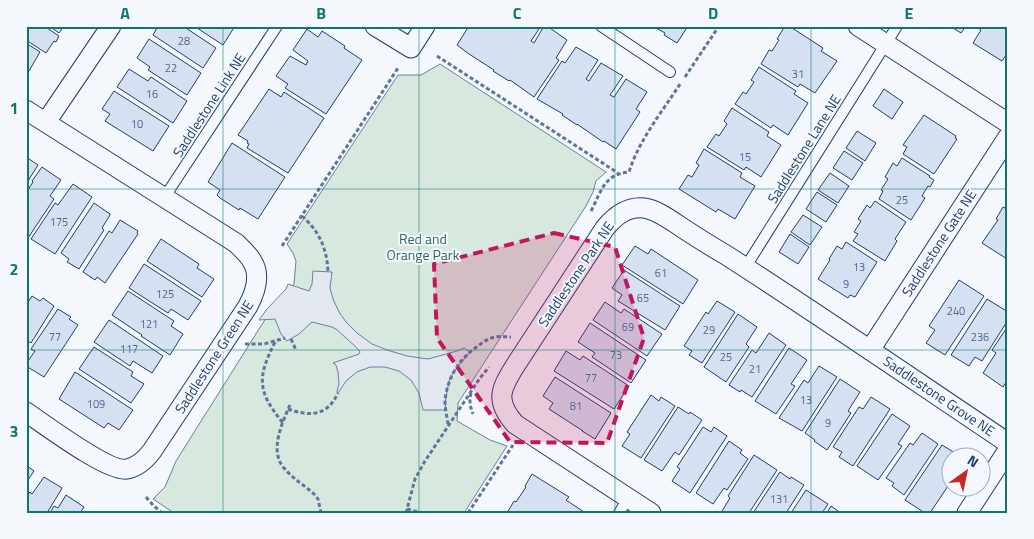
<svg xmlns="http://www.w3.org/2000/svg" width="1034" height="539" viewBox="0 0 1034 539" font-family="'Titillium Web',sans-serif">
	<rect width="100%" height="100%" fill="#f4f7fb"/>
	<path fill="#d7e8df" stroke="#687fa3" d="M440,64L606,172L596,181L593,192L586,206L458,403L457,421L490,440L507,446L464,513H174L153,499L165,487L176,461L259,329L268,315L294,284L296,261L293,253L287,244L398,75H421Z"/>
	<path fill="#e3e8f0" stroke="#687fa3" d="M313,271L332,272L330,288L333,299L339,312L346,322L357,333L372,344L387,350L407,356L428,359L457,351L464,348L470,352L454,371L449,381L445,403L446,410H423L419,393L411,380L399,371L385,367H370L357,372L346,381L338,393L337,391L339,384L338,372L336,365L333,363L359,354L360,352L356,347L336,329L332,327L312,322L299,334L287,341L281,334L275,319L259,320L267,309L286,289L288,284L309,291L312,284Z"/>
	<g fill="#d5e0f0" stroke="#1d3f73">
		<path d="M26,26H44L59,36L56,42L54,41L46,53L26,40Z"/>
		<path d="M49,26H64L59,33Z"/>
		<path d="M158,26H176L179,28L180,26H183L216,48L203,68L153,35Z"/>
		<path d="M194,26H235L223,45Z"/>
		<path d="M469,26H541L531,41L534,43L544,26H547L567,40L556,58L559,60L534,97L510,80L509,81L493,71L494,70L469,54L457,45Z"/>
		<path d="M657,26H688L677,43L664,35L665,33L656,28Z"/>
		<path d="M785,26H789L823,48L821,51L837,61L815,93L800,84L798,87L761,64L769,50L772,51L779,40L777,39Z"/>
		<path d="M950,26H966L961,33Z"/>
		<path d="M979,26H1008V52L1002,61L973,43L981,30L978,28Z"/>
		<path d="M307,29L318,37L322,31L345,46L344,48L362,60L326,114L285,88L288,84L276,76L290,56L306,65L308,61L293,50Z"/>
		<path d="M149,39L201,73L187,95L148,70L150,67L137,58Z"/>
		<path d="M26,43L40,52L29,71L26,69Z"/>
		<path d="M576,47L598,60L586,79L589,81L601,63L623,76L610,95L614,97L626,79L647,92L636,109L640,112L616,149L604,141L603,142L577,124V125L562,115L563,114L537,99L562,61L565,63Z"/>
		<path d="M759,67L796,91L794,94L808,103L788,135L773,125L771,128L735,104L743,92L746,94L754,82L751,80Z"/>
		<path d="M129,69L148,81L151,77L187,101L173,123L117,87Z"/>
		<path d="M269,89L281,97L284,92L324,118L288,173L247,148L249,144L247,143L248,141L238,135Z"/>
		<path d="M884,89L903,102L892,119L873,106Z"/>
		<path d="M114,91L169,126L153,151L105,121L110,114L102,109Z"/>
		<path d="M732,108L769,132L767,136L781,145L761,177L746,167L744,170L707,147L716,134L719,136L727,124L724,121Z"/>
		<path d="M924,115L956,136L955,138L957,139L934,174L903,154L907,147L903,145Z"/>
		<path d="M857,131L876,143L865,161L846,148Z"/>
		<path d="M232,143L285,177L258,219L240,208L239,210L220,198L217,195L220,190L208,182Z"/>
		<path d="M704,149L742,173L740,177L755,186L735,219L718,209L716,212L679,189L688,175L692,177L699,165L696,163Z"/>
		<path d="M844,151L863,163L852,180L833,168Z"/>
		<path d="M26,157L38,165L26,184Z"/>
		<path d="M902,158L930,176L929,177L934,180L930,187L928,186L922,196L925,198L911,220L879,199L883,191L881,190L888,179L885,177L893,163L897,166Z"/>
		<path d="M42,167L61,180L50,196L54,199L28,238L26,237V193L33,182L32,181Z"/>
		<path d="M830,173L849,186L838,203L818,190Z"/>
		<path d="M73,184L92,197L55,254L31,239L55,203L58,205Z"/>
		<path d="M817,192L837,205L826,222L806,209Z"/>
		<path d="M875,201L906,222L895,239L897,241L885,261L853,241L858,234L854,232L861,221L858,219L867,205L870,208Z"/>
		<path d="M94,203L110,214V215L102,228L104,230L102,233L79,269L67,262L69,259L61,253Z"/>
		<path d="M1008,204V258L1007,259L982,243L998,220L996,219L1003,207L1005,208Z"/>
		<path d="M803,215L822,227L810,245L791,232Z"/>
		<path d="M120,220L138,231L137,233L138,234L105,283L97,277L95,280L83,272L109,231L112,233Z"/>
		<path d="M790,234L809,247L798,264L779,252Z"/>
		<path d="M161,239L199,264L197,268L214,279L202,297L147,261Z"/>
		<path d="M846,242L877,262L855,297L850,295L848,298L818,279L830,260L829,259L837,246L842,249Z"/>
		<path d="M635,246L648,254L651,249L698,280L683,304L622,265Z"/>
		<path d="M144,264L201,301L188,320L171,309L168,313L129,288Z"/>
		<path d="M624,270L680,306L665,330L618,301L622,295L612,288Z"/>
		<path d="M959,280L984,296L945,355L926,343L935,330L929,326Z"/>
		<path d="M128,291L174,321L171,326L183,334L170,355L141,336L142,335L112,315Z"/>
		<path d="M32,296L40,301L43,298L54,306L31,343L28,341L26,343V305Z"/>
		<path d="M987,299L1008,312V320L982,361L975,357L969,366L951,355Z"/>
		<path d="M717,301L735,312L702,363L689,355L692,351L684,346L706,312L708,314Z"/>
		<path d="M605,302L621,313L624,309L662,334L647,356L593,320Z"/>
		<path d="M58,309L71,317L69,319L78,325L44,377L26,366V364L35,351L31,349Z"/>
		<path d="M738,314L757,327L746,344L749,347L726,382L704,367Z"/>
		<path d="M109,320L163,356L152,373L133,361L130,366L94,342Z"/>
		<path d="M590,323L646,360L631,383L592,357L595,353L578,342Z"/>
		<path d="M1008,326V379L1003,387L983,373L996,353L992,350Z"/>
		<path d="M769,333L786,345L752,397L741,390L740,392L729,385L752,350L756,353Z"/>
		<path d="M94,347L133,372L131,376L144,384L131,403L79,369Z"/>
		<path d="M789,348L807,360L791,384L795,386L776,414L755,401Z"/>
		<path d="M566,351L580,360L583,356L629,386L614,409L554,371Z"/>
		<path d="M819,366L837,377L802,431L779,418L804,380L808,383Z"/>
		<path d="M75,372L133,410L119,430L108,423L104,428L59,399Z"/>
		<path d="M555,377L611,413L595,439L582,431H583L549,409L553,403L543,396Z"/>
		<path d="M840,379L860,392L848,411L851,413L827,450L814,441L815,440L805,433Z"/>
		<path d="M651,395L659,401L661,397L675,406L641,458L622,446L630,434L627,432Z"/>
		<path d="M871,397L890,409L853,466L839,457L842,452L833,447L859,407L863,409Z"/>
		<path d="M678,407L689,414L690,412L702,420L679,455L675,452L662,471L644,460Z"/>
		<path d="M892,414L910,426L898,444L902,446L878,480L857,466Z"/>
		<path d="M703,427L711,432L714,427L727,436L690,493L672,481L680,469L677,467Z"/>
		<path d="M922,433L938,444L904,495L892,486L894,483L886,478L910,443L913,445Z"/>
		<path d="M729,441L742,450L740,453L748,459L727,490L724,488L713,504L696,493Z"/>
		<path d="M942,445L960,456H952V480L930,513H925L905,500Z"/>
		<path d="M754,455L777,470L749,513H725L722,511L730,498L728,496Z"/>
		<path d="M26,465L34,471L26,483Z"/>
		<path d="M780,472L790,479L791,477L804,485L786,513H753Z"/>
		<path d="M532,474L569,497L566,500L584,512V513H507L514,501L516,502L526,487L525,486Z"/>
		<path d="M44,477L62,488L61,490L47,513H26V498L30,492L32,494Z"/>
		<path d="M806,490L828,504L822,513H791Z"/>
		<path d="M66,495L84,507L80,513H50L54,506L58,508Z"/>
		<path d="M831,506L841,513H827Z"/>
	</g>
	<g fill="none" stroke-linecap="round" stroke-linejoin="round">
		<g stroke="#1d3f73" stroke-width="12">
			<g id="service">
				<path d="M601,26L670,72"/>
				<path d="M164,198L277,26"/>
				<path d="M745,268L897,26"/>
				<path d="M619,513L628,498"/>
			</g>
		</g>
		<g stroke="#1d3f73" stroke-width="21">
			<g id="minor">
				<path d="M375,26L411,48L425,26"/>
				<path d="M858,26L1008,123"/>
				<path d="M26,110L236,243C242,249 248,254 252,261C261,275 255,293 248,306L152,451C146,459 137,467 127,469C109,473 44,424 26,412"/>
				<path d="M46,122L111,26"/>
				<path d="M870,350L1008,137"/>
				<path d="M651,513L515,424C495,401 500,390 515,366L605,228C615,216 627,206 644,208C658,210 672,221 684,229C698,238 712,247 726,255C821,316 914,380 1008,443"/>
				<path d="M967,513L1008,450"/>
			</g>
		</g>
		<g stroke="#5e769c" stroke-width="3" stroke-dasharray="4 2.5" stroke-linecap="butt">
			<path d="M437,56L618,173"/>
			<path d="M685,77L719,26"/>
			<path d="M591,211C601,192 604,174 629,172C639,140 662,112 680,84"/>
			<path d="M302,216C319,231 327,248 328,272"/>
			<path d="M282,246L398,68"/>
			<path d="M291,339L296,350"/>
			<path d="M275,342C257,378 257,391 283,423"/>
			<path d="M245,344H264L285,338"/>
			<path d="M471,393C469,401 470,406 473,414"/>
			<path d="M290,405C282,423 269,451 284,468C292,478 304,485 314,494L318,499L321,513"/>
			<path d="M288,409C311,417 327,416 338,393"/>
			<path d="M448,424C447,417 445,409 445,401C447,378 459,359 478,346C483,342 489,338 495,337C500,336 506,337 511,337"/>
			<path d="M146,497L153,505L162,513"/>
			<path d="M407,509L422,513"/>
			<path d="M406,513L415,479L425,461L480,378L489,367"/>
			<path d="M468,513L513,445"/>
		</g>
		<use href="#service" stroke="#f4f7fb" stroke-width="10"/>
		<use href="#minor" stroke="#f4f7fb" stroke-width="19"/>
	</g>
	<path fill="#c2185b" fill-opacity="0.2" stroke="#c2185b" stroke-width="4" stroke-dasharray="10 6" stroke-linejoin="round" d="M554,233L615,247L644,338L607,443L510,442L437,338L434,264Z"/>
	<path fill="none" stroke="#0f766e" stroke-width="1" stroke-opacity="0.55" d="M223,26V513M419,26V513M615,26V513M811,26V513M26,189H1008M26,350H1008"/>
	<g text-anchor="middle" stroke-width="4" stroke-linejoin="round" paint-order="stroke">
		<g font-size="11" fill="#4b6792">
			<text x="184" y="45">28</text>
			<text x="171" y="72">22</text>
			<text x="798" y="78">31</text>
			<text x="152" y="98">16</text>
			<text x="137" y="128">10</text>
			<text x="745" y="161">15</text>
			<text x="902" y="204">25</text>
			<text x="59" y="226">175</text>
			<text x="859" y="271">13</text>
			<text x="661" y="277">61</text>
			<text x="846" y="288">9</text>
			<text x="165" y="298">125</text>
			<text x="643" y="302">65</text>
			<text x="956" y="315">240</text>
			<text x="149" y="328">121</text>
			<text x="628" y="331">69</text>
			<text x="709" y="334">29</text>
			<text x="55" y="341">77</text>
			<text x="980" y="341">236</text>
			<text x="129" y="353">117</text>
			<text x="616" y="359">73</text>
			<text x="726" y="361">25</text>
			<text x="755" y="373">21</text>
			<text x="591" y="382">77</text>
			<text x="806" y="404">13</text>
			<text x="96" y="408">109</text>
			<text x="576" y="410">81</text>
			<text x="828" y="427">9</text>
			<text x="779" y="503">131</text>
		</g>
		<g font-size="14" fill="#1d3f73" stroke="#f4f7fb">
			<text transform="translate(209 105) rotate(-57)" y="5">Saddlestone Link NE</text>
			<text transform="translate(804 149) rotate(-58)" y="5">Saddlestone Lane NE</text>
			<text transform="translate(939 243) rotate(-57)" y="5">Saddlestone Gate NE</text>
			<text transform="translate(576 274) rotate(-56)" y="5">Saddlestone Park NE</text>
			<text transform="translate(214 357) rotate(-57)" y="5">Saddlestone Green NE</text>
			<text transform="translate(939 396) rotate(34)" y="5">Saddlestone Grove NE</text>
		</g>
		<g font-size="14" fill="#2c6c60" stroke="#f4f7fb">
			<text x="423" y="244">Red and<tspan x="423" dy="16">Orange Park</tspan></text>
		</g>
	</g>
	<rect width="1034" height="539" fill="none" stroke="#f4f7fb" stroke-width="55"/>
	<g transform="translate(966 472) rotate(33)"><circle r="24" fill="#f4f7fb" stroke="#9eadc5"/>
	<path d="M0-4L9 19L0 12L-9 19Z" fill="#c62828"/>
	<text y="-8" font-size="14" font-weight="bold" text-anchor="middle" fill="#1d3f73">N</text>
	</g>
	<rect x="28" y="28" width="978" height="484" fill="none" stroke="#0f766e" stroke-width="2"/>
	<g font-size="16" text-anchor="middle" font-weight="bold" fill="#0f766e">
		<text x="125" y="19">A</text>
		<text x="321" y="19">B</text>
		<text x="517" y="19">C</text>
		<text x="713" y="19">D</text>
		<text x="909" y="19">E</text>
		<text x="14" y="114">1</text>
		<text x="14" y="275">2</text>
		<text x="14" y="437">3</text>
	</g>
</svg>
